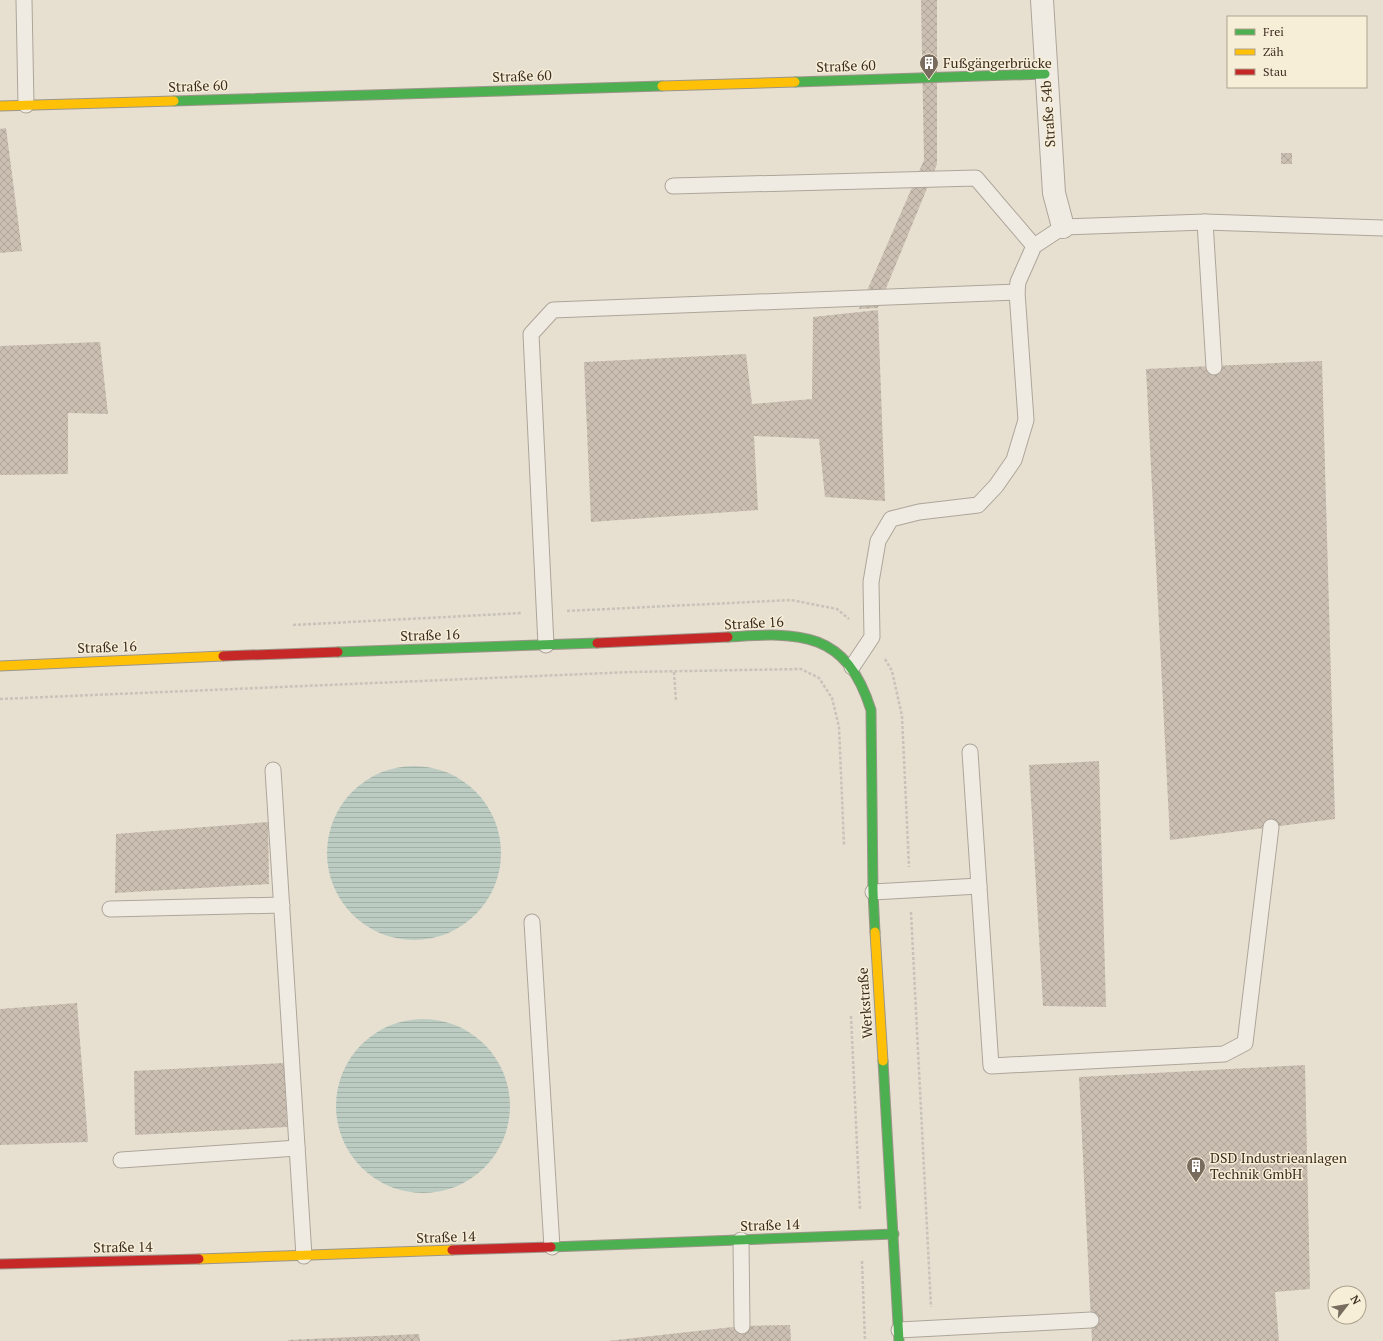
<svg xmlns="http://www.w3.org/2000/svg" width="1383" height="1341" viewBox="0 0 1383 1341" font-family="'PT Serif',serif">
	<defs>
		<pattern id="water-rules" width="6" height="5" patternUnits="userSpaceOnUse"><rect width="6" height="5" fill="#bcccc2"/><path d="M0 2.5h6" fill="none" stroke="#a2b0a6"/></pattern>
		<pattern id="building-cross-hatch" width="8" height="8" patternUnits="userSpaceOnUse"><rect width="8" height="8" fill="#cbbfb2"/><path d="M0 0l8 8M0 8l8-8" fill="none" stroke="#afa499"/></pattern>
	</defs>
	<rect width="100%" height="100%" fill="#e7e0d1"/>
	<g fill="url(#water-rules)">
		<circle cx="414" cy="853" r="87"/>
		<circle cx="423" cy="1106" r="87"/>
	</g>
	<g fill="url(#building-cross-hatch)">
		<path d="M921,0H937V164L878,308L859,309L924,160Z"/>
		<path d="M6,128L22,251L0,253V129Z"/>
		<rect x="1281" y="153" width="11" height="11"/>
		<path d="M878,310L885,501L825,497L819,439L754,436L758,510L591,522L584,362L746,354L752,404L812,399L813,317Z"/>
		<path d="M100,342L108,414L68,413V474L0,475V346Z"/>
		<path d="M1322,361L1335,819L1170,840L1146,369Z"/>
		<path d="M1099,761L1106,1007L1043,1006L1029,765Z"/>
		<path d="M268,822L269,884L115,893L116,834Z"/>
		<path d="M77,1003L88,1142L0,1145V1009Z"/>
		<path d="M284,1063L287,1127L135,1135L134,1071Z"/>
		<path d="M1305,1065L1310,1289L1275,1292L1279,1341H1092L1079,1077Z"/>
		<path d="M790,1325L791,1341H607L742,1326Z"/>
		<path d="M419,1334L420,1341H288V1340Z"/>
	</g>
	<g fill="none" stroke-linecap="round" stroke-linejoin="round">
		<g stroke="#ada599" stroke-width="17">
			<g id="lane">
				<path d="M24,0L26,105"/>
				<path d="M673,186L976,178L1034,246"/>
				<path d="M1205,222L1214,367"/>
				<path d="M546,645L531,334L553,310L1017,292"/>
				<path d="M852,667L872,637L871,582L878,541L891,519L919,512L978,505L996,486L1014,460L1026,420L1017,292L1018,282L1034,246L1063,227L1205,222L1383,228"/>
				<path d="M970,752L991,1066L1224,1054L1245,1043L1271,827"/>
				<path d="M273,770L304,1256"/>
				<path d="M873,892L979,886"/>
				<path d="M110,909L282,905"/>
				<path d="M532,922L552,1247"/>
				<path d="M121,1160L297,1148"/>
				<path d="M741,1240L742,1326"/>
				<path d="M899,1330L1091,1320"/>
			</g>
		</g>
		<g stroke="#ada599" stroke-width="24">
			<path id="street" d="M1042,0L1054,193L1063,227"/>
		</g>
		<g stroke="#9c958a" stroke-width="11">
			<g id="fast">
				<path d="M795,82L1045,74"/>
				<path d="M174,101L662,86"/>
				<path d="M728,637C801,632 846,631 871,710L873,892L875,932"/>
				<path d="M338,652L597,643"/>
				<path d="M883,1061L899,1341"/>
				<path d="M551,1247L894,1234"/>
			</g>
		</g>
		<g stroke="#9c958a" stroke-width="11">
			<g id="slow">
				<path d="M662,86L795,82"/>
				<path d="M0,106L174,101"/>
				<path d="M0,666L223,656"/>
				<path d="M875,932L883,1061"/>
				<path d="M199,1259L452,1250"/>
			</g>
		</g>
		<g stroke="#9c958a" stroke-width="11">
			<g id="jam">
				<path d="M597,643L728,637"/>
				<path d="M223,656L338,652"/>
				<path d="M452,1250L551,1247"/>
				<path d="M0,1264L199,1259"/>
			</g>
		</g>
		<g stroke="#c8c2b9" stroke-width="2.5" stroke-dasharray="3 2" stroke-linecap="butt">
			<path d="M567,611L791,600L837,609L849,619"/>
			<path d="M293,625L522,613"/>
			<path d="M885,659L892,671L902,716L909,867"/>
			<path d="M674,672L676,701"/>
			<path d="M0,699L631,672L801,669L819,678L832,698L839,727L844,845"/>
			<path d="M911,912L931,1307"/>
			<path d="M851,1016L860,1209"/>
			<path d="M862,1261L865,1341"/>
		</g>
		<use href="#lane" stroke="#efebe3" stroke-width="15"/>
		<use href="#street" stroke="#efebe3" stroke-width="22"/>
		<use href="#fast" stroke="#4caf50" stroke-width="9"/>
		<use href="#slow" stroke="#ffc107" stroke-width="9"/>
		<use href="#jam" stroke="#c62828" stroke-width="9"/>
	</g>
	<defs>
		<g id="building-pin" transform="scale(1)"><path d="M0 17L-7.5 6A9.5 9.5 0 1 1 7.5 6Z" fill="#786c5e" stroke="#f7eed8"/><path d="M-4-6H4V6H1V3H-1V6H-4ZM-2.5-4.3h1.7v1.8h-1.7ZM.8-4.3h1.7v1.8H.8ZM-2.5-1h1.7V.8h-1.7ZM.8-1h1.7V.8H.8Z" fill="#fff"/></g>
	</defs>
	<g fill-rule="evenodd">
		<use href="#building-pin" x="929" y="63"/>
		<use href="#building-pin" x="1196" y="1166"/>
	</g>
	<g text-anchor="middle" stroke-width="3" stroke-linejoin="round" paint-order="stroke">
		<g font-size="14" fill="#3d2e20" stroke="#f7eed8" text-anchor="start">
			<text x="943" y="68">Fußgängerbrücke</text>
			<text x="1210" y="1163">DSD Industrieanlagen<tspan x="1210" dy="16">Technik GmbH</tspan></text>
		</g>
		<g font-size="14" fill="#3d2e20" stroke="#f7eed8">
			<text transform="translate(846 66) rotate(-2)" y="5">Straße 60</text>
			<text transform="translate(522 76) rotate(-2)" y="5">Straße 60</text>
			<text transform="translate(198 86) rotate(-2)" y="5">Straße 60</text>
			<text transform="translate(1048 114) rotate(-94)" y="5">Straße 54b</text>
			<text transform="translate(754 623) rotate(-3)" y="5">Straße 16</text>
			<text transform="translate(430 635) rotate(-2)" y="5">Straße 16</text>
			<text transform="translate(107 647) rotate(-2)" y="5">Straße 16</text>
			<text transform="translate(865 1003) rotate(-94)" y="5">Werkstraße</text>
			<text transform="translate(770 1225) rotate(-2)" y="5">Straße 14</text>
			<text transform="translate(446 1237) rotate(-2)" y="5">Straße 14</text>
			<text transform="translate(123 1247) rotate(-1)" y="5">Straße 14</text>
		</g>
	</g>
	<rect x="1227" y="16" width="140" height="72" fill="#f7eed8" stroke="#ada18e"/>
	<rect x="1235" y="29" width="20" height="6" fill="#4caf50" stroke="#ada18e"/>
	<text x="1263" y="36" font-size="12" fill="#3d2e20">Frei</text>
	<rect x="1235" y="49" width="20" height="6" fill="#ffc107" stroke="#ada18e"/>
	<text x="1263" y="56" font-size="12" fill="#3d2e20">Zäh</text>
	<rect x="1235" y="69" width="20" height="6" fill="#c62828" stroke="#ada18e"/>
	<text x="1263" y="76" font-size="12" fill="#3d2e20">Stau</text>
	<g transform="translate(1347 1305) rotate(59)"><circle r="19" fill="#f7eed8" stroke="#ada18e"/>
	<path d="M0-3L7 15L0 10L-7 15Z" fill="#786c5e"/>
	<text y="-6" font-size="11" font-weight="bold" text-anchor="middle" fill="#3d2e20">N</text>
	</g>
</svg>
